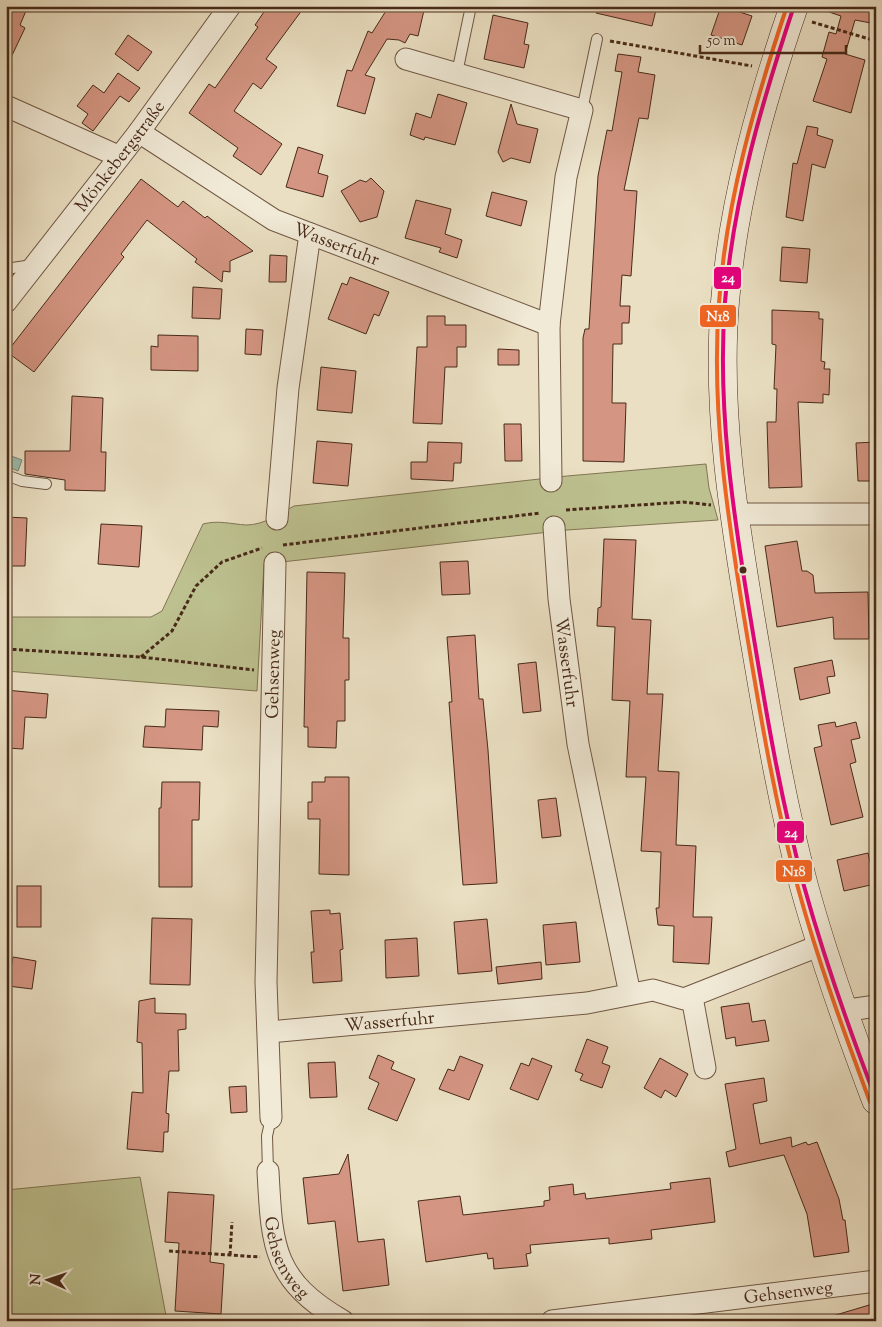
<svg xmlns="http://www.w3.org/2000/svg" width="882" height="1327" viewBox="0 0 882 1327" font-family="'Sorts Mill Goudy',serif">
	<rect width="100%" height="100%" fill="#eadfc2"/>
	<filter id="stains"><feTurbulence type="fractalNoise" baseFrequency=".004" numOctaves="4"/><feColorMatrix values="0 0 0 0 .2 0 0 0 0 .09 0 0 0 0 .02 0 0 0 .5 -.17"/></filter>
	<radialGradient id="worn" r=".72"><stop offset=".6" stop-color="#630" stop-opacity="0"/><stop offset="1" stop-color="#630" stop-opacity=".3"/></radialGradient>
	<g fill="#bdc08f" stroke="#827554">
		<path d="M706,464L709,488L718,520L567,530L264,564L257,691L6,671V617H151L162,611L203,524C218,520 231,524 246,525C264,525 279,514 294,506L567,476Z"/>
		<path d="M140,1177L167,1321H6V1190Z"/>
	</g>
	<path fill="#99bdae" stroke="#798272" d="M6,454L22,460L18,471L6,466Z"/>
	<g fill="#d49582" stroke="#482a19">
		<path d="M6,6H28L20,25L25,28L6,68Z"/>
		<path d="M268,6H305L266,59L277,67L261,89L253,83L234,111L282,144L261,175L233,156L238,148L189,113L209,84L215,88L258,27L255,25Z"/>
		<path d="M389,6H425L418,36L410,34L405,43L399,40L387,39L365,75L375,78L365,114L337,106L347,70L352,71L368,31L372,33Z"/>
		<path d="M597,6H657L652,26L596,13Z"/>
		<path d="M721,6L752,16L742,45L711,35Z"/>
		<path d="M824,6H876L871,23L855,20L845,54L865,60L851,113L813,101L827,59L822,57L829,32L836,34L841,16L823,10Z"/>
		<path d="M493,15L528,23L524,44L529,45L524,68L484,59Z"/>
		<path d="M128,35L152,52L138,71L115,54Z"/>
		<path d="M618,54L641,57L638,72L655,75L648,119L639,118L624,190L637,191L631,276L622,275L620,306H630L629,323H622V344H613L612,403H626L624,462L583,461V338L585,329H589L598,176L607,130L612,131L622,72L615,71Z"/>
		<path d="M118,73L140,88L129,102L120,96L93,131L82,123L88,114L77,106L93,85L104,93Z"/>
		<path d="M438,94L467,103L455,145L425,137L424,140L410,135L416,113L431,118Z"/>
		<path d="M511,104L517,124L538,129L530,163L511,158L503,162L498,152Z"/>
		<path d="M807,126L818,128L817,135L833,140L825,168L812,164L803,221L786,217L793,163L797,164Z"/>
		<path d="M298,147L323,155L318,173L328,176L323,197L286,187Z"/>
		<path d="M371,178L384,191L377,217L360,222L341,191L360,180L366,182Z"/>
		<path d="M141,179L178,207L183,201L205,218L207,216L253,251L230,261V272L223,271L222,282L195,262L197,259L147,220L121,254L124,257L34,372L7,352Z"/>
		<path d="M492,192L527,201L521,226L486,216Z"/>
		<path d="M416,200L451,209L445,234L462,240L457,258L439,252L441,248L405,238Z"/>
		<path d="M782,247L810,249L807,283L780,281Z"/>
		<path d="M270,255L287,256L286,282H269Z"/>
		<path d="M350,277L389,292L379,316L374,314L366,334L328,319L342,283L347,285Z"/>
		<path d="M193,287L222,289L220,319L192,318Z"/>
		<path d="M772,310L819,312V319H823L821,361L825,362L824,369H830L829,395L823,394V403L798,402L802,487L769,488L767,422H776L777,389H774L776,345L772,344Z"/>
		<path d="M427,316H445V325H466V347H457V367H445L442,424L413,423L417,347H427Z"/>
		<path d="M246,329L263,330L261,355L245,354Z"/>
		<path d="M158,335L198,336V371L151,370V346L158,347Z"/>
		<path d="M498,349L519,350V365H498Z"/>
		<path d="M321,367L356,371L352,413L317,410Z"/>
		<path d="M72,396L103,398L101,452H106L105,491L65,490V480L25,474V451H70Z"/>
		<path d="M504,424H521L522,461H505Z"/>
		<path d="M317,441L352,444L348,486L313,483Z"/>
		<path d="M428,442L462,443L461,463H454L453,481L411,479V462H427Z"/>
		<path d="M876,442V481H858L856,443Z"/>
		<path d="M6,517L27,518L25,566H9V559H6Z"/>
		<path d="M101,524L142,526L139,567L98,564Z"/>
		<path d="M604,539L636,540L632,619L651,620L647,694H663L658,771L679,772L676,845L696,846L693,917H712L709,964L673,962L674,926L658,925L656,908H659L661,852L641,851L646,777H626L630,701L612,700L615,627L597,626L598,608L601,607Z"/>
		<path d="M797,541L802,571H807L813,575L815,593L868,592L869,639H834L833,617L777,627L765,546Z"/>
		<path d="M468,561L470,594L442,595L440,562Z"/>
		<path d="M307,572L345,573L343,638H349V680H345V721H337L336,748L308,747V727H304Z"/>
		<path d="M475,635L479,699H483L488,750L497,883L463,885L449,702H452L447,637Z"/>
		<path d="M832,660L835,676L827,677L830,693L800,700L794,668Z"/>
		<path d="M536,662L541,711L523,713L518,664Z"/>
		<path d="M6,690L48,694L46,718L25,717L23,749L6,748Z"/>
		<path d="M166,709L219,711L218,727L203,726L202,750L143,747L145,726L165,727Z"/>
		<path d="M835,722L836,727L856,722L860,738L851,740L856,762L850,764L863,817L831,825L814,748L822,746L818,725Z"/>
		<path d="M325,777H349V875L319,874L320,819H308V802H312V782H325Z"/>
		<path d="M162,782H200L199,820H192V887H159V808H161Z"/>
		<path d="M556,798L561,836L542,838L538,800Z"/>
		<path d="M868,853L875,884L844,891L837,860Z"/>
		<rect x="17" y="886" width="24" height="41"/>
		<path d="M330,910V914L340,913L343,949L340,950L342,981L313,983L311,952H314L311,911Z"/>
		<path d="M152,918L192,919L190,985L150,984Z"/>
		<path d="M487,919L492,971L458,974L454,922Z"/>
		<path d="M576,922L580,962L546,965L543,925Z"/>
		<path d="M417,938L419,976L386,978L385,940Z"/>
		<path d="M13,957L36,961L32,989L8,986Z"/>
		<path d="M541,962L542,979L498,984L496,967Z"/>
		<path d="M155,998V1013L186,1014V1029L178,1030L179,1071H169L166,1113L169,1114L168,1132H164L163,1152L127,1149L132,1092L143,1093L142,1043L137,1042L139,1001Z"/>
		<path d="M749,1003L752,1022L765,1020L769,1041L736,1046L735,1037L726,1039L721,1007Z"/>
		<path d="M587,1039L608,1047L602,1063L610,1066L602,1088L580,1080L583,1074L575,1071Z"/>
		<path d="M378,1055L394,1062L391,1069L415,1079L397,1121L368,1109L379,1083L369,1078Z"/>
		<path d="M460,1056L483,1065L469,1100L439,1089L448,1069L454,1071Z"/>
		<path d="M532,1058L552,1066L538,1100L510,1089L521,1063L529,1066Z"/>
		<path d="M660,1058L688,1074L676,1097L665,1090L661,1098L644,1088Z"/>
		<path d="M335,1062L337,1097L310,1098L308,1063Z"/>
		<path d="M764,1078L767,1101L753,1104L760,1144L791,1137L792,1147L806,1142L808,1145L817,1142L839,1199L843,1220H845L849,1252L814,1257L807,1214L784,1155L729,1167L726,1152L736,1149L725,1084Z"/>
		<path d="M246,1086L247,1112L231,1113L229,1087Z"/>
		<path d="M348,1154L358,1242L384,1239L389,1285L343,1291L335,1221L308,1224L303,1178L339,1174Z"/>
		<path d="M710,1178L715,1222L651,1230L652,1239L609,1244V1238L530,1245L531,1253L526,1254L528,1266L494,1269L493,1258L488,1259L487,1253L426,1262L418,1201L460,1196L463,1215L544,1206V1201L550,1200L549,1187L573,1184L574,1195L585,1193L586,1199L671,1189L670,1183Z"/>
		<path d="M168,1192L214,1195L210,1262L224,1264L221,1314L175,1311L179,1243L165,1242Z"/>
		<path d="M876,1303V1321H829V1317Z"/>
	</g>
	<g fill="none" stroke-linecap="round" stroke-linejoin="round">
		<g stroke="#705743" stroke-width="12">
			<g id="service">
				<path d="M457,73L471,6"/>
				<path d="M582,110L597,39"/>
				<path d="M6,269L32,265"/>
				<path d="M6,475L22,481L46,484"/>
				<path d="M268,1171L267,1136L271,1118"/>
			</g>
		</g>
		<g stroke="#705743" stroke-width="23">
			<g id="minor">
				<path d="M406,59L582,110L566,177L549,325L551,481"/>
				<path d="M6,106L118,156"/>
				<path id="s1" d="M139,132L274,220L549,325"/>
				<path id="s2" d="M6,302L139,132L230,6"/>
				<path d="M733,514H876"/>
				<path d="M277,519L288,388L310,234"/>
				<path id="s3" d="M554,527L559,599L578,744L630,994"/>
				<path d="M692,997L705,1068"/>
				<path d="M842,1011L876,1006"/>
				<path id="s4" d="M269,1032L587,1003L653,990L684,999L821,945"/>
				<path id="s5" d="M271,1118L266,982L275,563"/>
				<path id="s6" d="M268,1171C272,1246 272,1280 343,1321"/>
				<path id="s7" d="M552,1321L876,1281"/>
			</g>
		</g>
		<g stroke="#482a19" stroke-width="29">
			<path id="secondary" d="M794,6C761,102 733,201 725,302C716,411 734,519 752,626C767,713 781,801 804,886C824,959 849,1029 876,1100"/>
		</g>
		<g stroke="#482a19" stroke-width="3" stroke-dasharray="4 2.5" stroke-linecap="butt">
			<path d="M812,22L876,41"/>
			<path d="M610,41L752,66"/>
			<path d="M566,510L683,502L711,505"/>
			<path d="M283,545L540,513"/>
			<path d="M6,649L141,657L254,670"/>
			<path d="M141,657L172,631L196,586L222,562L262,548"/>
			<path d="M169,1251L260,1257"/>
			<path d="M230,1255L232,1222"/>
		</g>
		<use href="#service" stroke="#f1ead7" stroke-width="10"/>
		<use href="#minor" stroke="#f1ead7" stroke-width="21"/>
		<use href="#secondary" stroke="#f1ead7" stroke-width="28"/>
		<g stroke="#f1ead7" stroke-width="8">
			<path id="bus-1" d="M794,6C762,102 733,200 725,302C717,407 733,512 750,615C765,706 780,797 804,886C824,958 849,1029 876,1099"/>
		</g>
		<g stroke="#f1ead7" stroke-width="8">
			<path id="bus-2" d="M787,6C755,102 726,201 719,303C711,408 727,513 744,617C759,708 774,799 798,888C818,961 844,1032 870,1102"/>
		</g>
		<use href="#bus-1" stroke="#e5007d" stroke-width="4"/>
		<use href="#bus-2" stroke="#f26522" stroke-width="4"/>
	</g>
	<circle fill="#482a19" stroke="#f1ead7" stroke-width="2" cx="743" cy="570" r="4.5"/>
	<g text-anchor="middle" stroke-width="5" stroke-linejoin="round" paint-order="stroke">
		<g font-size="18" fill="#482a19" stroke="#f1ead7">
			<text dy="6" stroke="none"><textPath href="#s2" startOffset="185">Mönkebergstraße</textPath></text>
			<text dy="6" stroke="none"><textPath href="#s1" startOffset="228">Wasserfuhr</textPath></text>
			<text dy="6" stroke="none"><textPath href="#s3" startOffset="136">Wasserfuhr</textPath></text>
			<text dy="6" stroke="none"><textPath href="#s5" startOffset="444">Gehsenweg</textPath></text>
			<text dy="6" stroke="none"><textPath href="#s4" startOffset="121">Wasserfuhr</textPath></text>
			<text dy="6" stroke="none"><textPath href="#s6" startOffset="90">Gehsenweg</textPath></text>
			<text dy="6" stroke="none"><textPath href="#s7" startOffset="238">Gehsenweg</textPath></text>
		</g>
	</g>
	<g stroke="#f1ead7" stroke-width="2">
		<rect x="713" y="266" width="29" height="24" rx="5" fill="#e5007d"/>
		<rect x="699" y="304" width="38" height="24" rx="5" fill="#f26522"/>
		<rect x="776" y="820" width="29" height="24" rx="5" fill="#e5007d"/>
		<rect x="775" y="859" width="38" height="24" rx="5" fill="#f26522"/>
	</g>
	<g font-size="14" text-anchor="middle" font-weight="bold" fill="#fff">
		<text x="728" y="282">24</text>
		<text x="718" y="321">N18</text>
		<text x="791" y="837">24</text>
		<text x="794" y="876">N18</text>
	</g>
	<rect width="882" height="1327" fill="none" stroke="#eadfc2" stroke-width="25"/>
	<rect x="8" y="8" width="867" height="1312" fill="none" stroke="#482a19" stroke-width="2.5"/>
	<rect x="12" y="12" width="857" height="1302" fill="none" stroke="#482a19"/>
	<g transform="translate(48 1280) rotate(273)" stroke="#f1ead7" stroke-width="4" paint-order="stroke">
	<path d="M0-4L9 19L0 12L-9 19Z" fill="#482a19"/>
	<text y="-8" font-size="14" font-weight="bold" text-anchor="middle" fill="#482a19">N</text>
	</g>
	<path d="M700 45v8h146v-8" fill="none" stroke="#482a19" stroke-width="2.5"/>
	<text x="707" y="45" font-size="15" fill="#482a19" stroke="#f1ead7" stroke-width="4" paint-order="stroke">50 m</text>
	<rect width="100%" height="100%" filter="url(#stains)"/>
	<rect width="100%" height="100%" fill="url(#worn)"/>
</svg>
